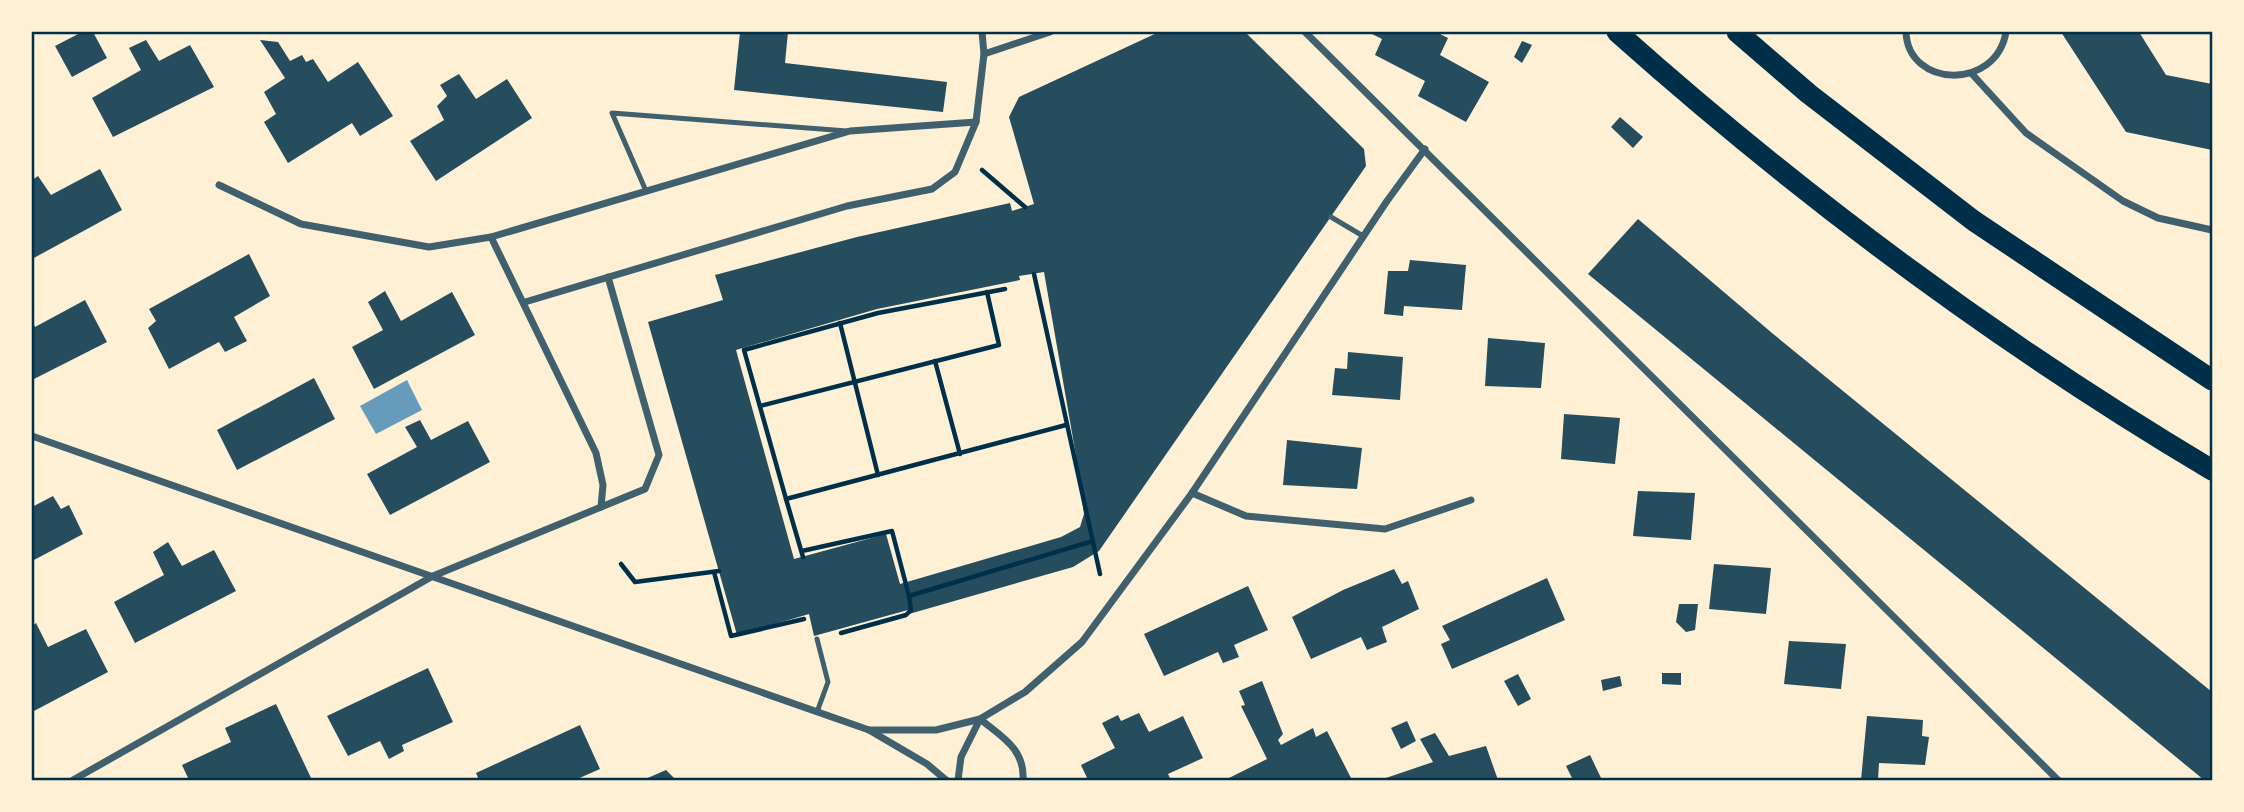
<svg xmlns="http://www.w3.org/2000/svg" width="2244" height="812" viewBox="0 0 2244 812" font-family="Commissioner,sans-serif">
	<rect width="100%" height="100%" fill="#fdf0d5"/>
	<path fill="#669bbc" d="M407,380L422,410L376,434L360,406Z"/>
	<g fill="#264d5e" fill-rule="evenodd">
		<path d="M82,32H93L107,58L72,77L55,46Z"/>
		<path d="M740,32H788L785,63L947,82L943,112L734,90Z"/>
		<path d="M1159,32H1245L1364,149L1366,166L1099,551L1073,567L909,614L908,610L814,636L809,614L737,635L648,322L723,300L715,275L857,237L1010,203L1012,211L1034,204L1009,117L1019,97ZM1044,272L1075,450L1084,514L1080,527L1061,537L900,584L886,534L794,559L736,350L877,309L1020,280L1019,276Z"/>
		<path d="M1368,32H1436L1448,38L1440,55L1489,82L1466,122L1418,96L1425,81L1375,55L1382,39Z"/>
		<path d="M2061,32H2139L2166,75L2212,84V150L2126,132Z"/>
		<path d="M146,40L159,61L190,45L214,87L113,137L92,98L141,70L129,48Z"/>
		<path d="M260,40L278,42L290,61L302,55L306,62L313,59L328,82L358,62L393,116L360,136L352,123L288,163L264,122L276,114L264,92L285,78Z"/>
		<path d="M1522,41L1532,45L1522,63L1514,57Z"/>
		<path d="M459,74L476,99L507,79L532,118L436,181L410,141L444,120L437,106L447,96L440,85Z"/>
		<path d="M1620,117L1643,137L1633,148L1611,127Z"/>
		<path d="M100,169L122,210L32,259V180L38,176L51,195Z"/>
		<path d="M1638,219L1772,333L2212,692V780H2204L1588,274Z"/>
		<path d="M249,254L270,296L234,317L247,341L225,352L219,342L169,369L148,328L156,321L149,309Z"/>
		<path d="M1410,260L1466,265L1462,310L1404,306L1403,316L1384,314L1388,271H1408Z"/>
		<path d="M385,291L401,321L452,292L475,335L374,389L352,347L383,330L368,302Z"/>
		<path d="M85,300L107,342L32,380V321L35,327Z"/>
		<path d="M1488,338L1545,343L1541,388L1485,386Z"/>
		<path d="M1348,352L1403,357L1400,400L1332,395L1335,368L1347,369Z"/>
		<path d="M314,378L335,419L237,470L217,430Z"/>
		<path d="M1564,414L1620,418L1615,464L1561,459Z"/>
		<path d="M420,420L431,440L468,421L490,462L390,515L367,474L417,447L405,427Z"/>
		<path d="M1287,440L1362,448L1357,489L1283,485Z"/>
		<path d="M1638,491L1695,493L1691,540L1633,536Z"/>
		<path d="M53,496L61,509L69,505L83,534L32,561V507Z"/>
		<path d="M168,542L182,566L214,550L236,591L135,643L114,602L164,575L153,552Z"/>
		<path d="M1714,564L1771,568L1766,614L1709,609Z"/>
		<path d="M1394,569L1402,584L1408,581L1419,609L1382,627L1387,642L1367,650L1361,637L1311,659L1292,617L1343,590Z"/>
		<path d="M1547,578L1565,620L1452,669L1441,644L1450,640L1442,626Z"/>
		<path d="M1248,586L1268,630L1234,645L1239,657L1223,663L1218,652L1164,676L1144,634Z"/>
		<path d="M1679,604H1698L1695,630L1686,632L1676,622Z"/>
		<path d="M36,623L48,647L86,629L108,672L32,712V626Z"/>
		<path d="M1789,641L1846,644L1841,689L1784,684Z"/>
		<path d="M428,668L453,722L402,745L404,751L389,759L380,741L348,756L327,716Z"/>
		<path d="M1662,673H1681V685L1662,684Z"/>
		<path d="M1518,674L1531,699L1518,706L1504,681Z"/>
		<path d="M1620,676L1622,686L1603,691L1601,680Z"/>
		<path d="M1262,681L1283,734L1278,740L1281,745L1313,728L1316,737L1327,731L1352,780H1225L1267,759L1241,706L1245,705L1239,691Z"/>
		<path d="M276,704L312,780H189L182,765L231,742L225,728Z"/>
		<path d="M1139,713L1149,732L1183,716L1203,758L1168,774L1171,780H1088L1081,765L1115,748L1102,723L1118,715L1121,721Z"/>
		<path d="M1867,716L1923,720L1922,736L1929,737L1925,765L1879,763L1878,780H1861Z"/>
		<path d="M1407,721L1416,741L1401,749L1391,728Z"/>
		<path d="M580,725L600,769L575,780H479L476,773Z"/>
		<path d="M1435,733L1449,756L1486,746L1498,780H1380L1433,762L1420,739Z"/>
		<path d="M1590,755L1602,780H1573L1566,766Z"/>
		<path d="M666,770L676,780H643Z"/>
	</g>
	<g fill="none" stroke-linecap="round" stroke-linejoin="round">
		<g stroke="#003049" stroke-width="4.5">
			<path d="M982,170L1025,207"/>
			<path d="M1034,274L1100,574"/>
			<path d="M840,323L878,475"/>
			<path d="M935,361L960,454"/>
			<path d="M760,406L999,345L987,292"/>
			<path d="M786,499L744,350L878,313L1005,289"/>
			<path d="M802,551L892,531L909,596L1093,541"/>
			<path d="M803,557L786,499L1066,425"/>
			<path d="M621,564L635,582L719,571"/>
			<path d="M714,572L731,636L804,619"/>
			<path d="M841,633L906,615L911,610L909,596"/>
		</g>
		<g stroke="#3f606c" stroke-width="5">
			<path d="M646,191L612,113L847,131"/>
			<path d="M1331,217L1363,236"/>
			<path d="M817,639L828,682L817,712"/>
		</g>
		<g stroke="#3f606c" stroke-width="7">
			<path d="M1305,32L2058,780"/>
			<path d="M1906,32C1908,88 1996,91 2006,32"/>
			<path d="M984,54L1050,32"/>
			<path d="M1972,74L2026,133L2123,201L2158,218L2212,230"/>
			<path d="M219,185L301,224L429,247L491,237L596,453L603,485L601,507"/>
			<path d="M491,237L850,131L976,122"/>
			<path d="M525,302L847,206L932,189L955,172L976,122L984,54L982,32"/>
			<path d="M32,436L869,730L927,764L946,780"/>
			<path d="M1192,493L1246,516L1385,529L1471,500"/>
			<path d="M869,730H936L980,719C1002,737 1025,749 1023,780"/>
			<path d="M73,780L433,576L645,489L659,455L608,277"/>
			<path d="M958,780L961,757L980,719L1025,692L1082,642L1192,493L1387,201L1425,149"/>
		</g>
		<g stroke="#003049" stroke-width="21">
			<path d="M1617,32C1801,196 2000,344 2212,470"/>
			<path d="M1737,32L1809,94L1974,221L2212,380"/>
		</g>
	</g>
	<rect width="2244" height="812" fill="none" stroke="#fdf0d5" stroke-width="66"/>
	<rect x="33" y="33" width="2178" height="746" fill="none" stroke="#003049" stroke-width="2.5"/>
</svg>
